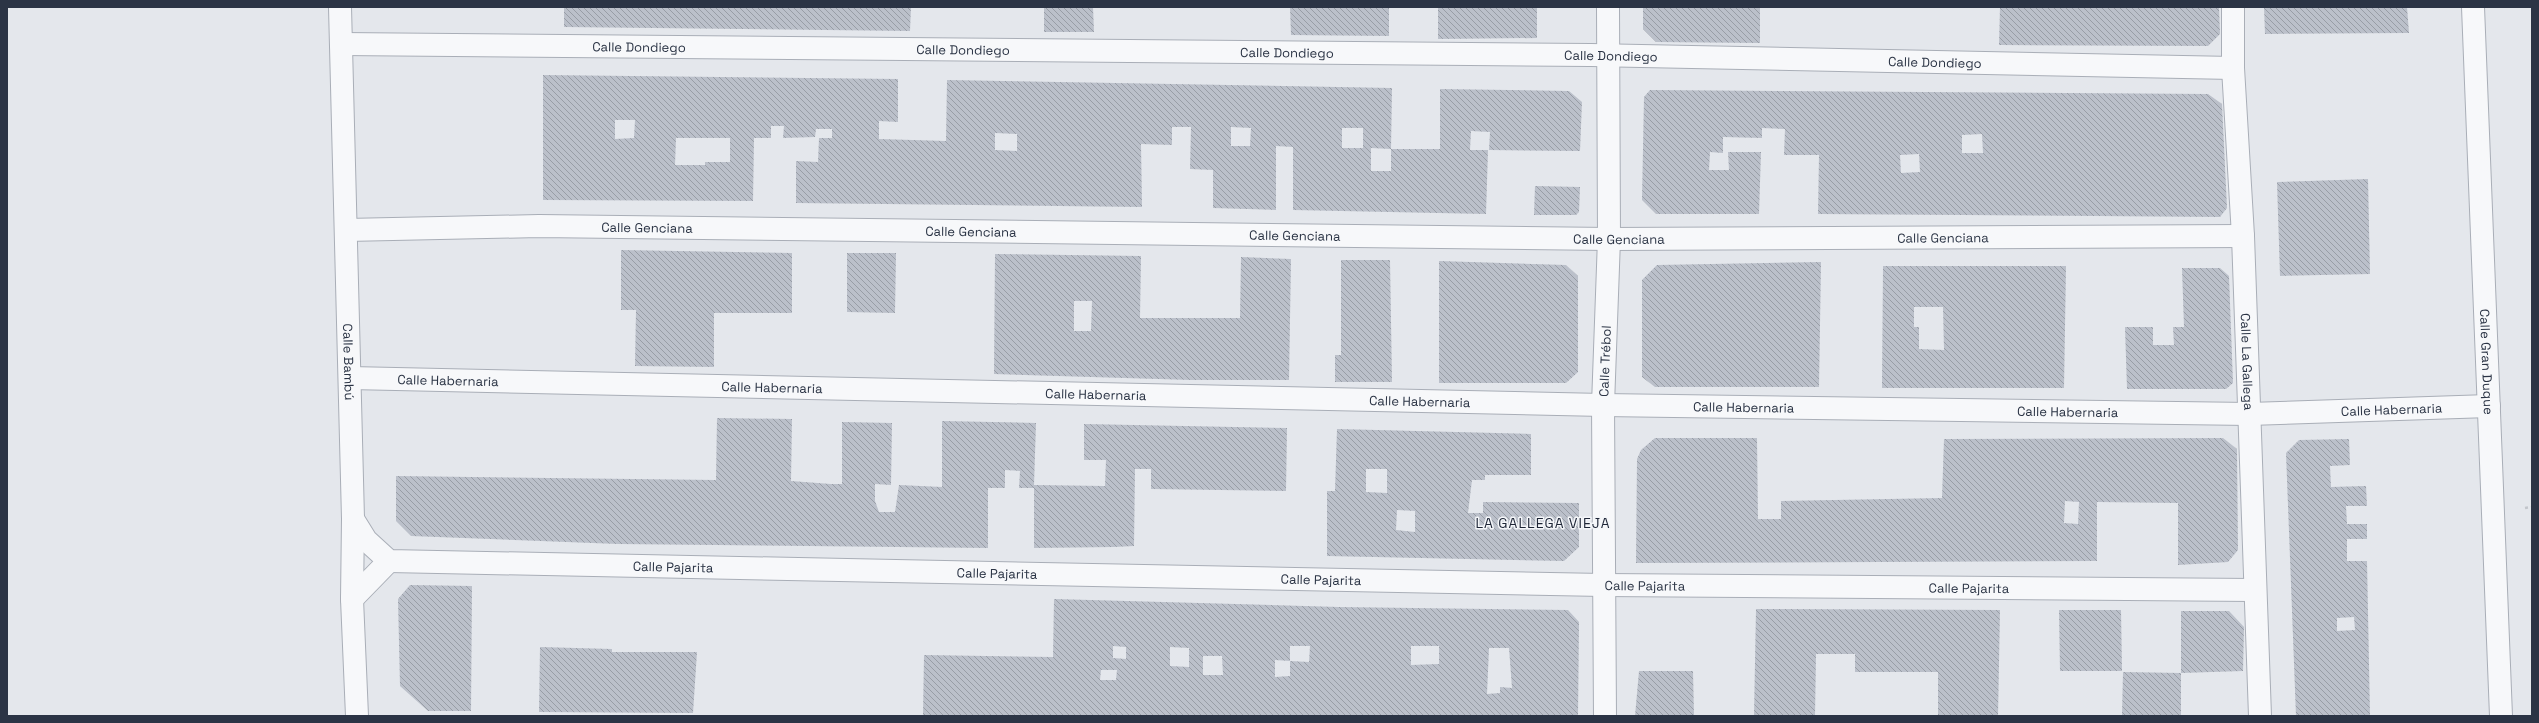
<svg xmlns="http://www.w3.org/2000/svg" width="2539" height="723" viewBox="0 0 2539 723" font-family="'Space Grotesk',sans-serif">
	<defs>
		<pattern id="building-back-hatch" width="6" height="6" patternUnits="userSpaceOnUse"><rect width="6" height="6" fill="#bbc0ca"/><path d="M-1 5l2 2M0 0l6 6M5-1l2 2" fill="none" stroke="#989da6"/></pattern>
	</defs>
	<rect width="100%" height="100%" fill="#e4e7ec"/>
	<g fill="url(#building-back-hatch)" fill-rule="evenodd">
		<path d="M564,7H911L910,31L564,27Z"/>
		<path d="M1044,7H1093L1094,32H1044Z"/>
		<path d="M1290,7H1389V36L1291,35Z"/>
		<path d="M1438,7H1537V38L1438,39Z"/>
		<path d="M1643,7H1760V43L1656,42L1643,29Z"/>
		<path d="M2000,7H2219L2220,34L2208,46L1999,45Z"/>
		<path d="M2264,7H2407L2409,33L2265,34Z"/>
		<path d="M543,75L898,79V122L879,121V139L946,141L947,80L1392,88L1391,149L1371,148V171H1391V149H1440V89L1569,91L1582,102L1580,151L1489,150L1490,132L1471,131L1470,150H1488L1486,214L1293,210V147L1276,146V210L1213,208V170L1190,169L1191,127H1172V145L1141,144L1142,207L796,203V161L818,162L819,138H832V129H816L815,137L783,138L784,126H771V138H754L753,201L543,200ZM615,120H635L634,138L615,139ZM1231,127L1251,128L1250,146H1231ZM1342,128H1363V148H1342ZM995,133L1017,134V151L995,150ZM676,138H730V162H705V165H675Z"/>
		<path d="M1650,90L2208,94L2222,104L2227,208L2220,217L1818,214L1819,155H1784L1785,129L1762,128V138L1723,137V153L1710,152L1709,170H1729L1728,152H1761L1759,214H1656L1642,200L1644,97ZM1982,134L1983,153H1962V135ZM1919,154L1920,172L1901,173L1900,155Z"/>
		<path d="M2368,179L2370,274L2280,276L2277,182Z"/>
		<path d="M1535,186L1580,187L1579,212L1576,215H1534Z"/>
		<path d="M621,250L792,253V313H714V367L635,366L636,310H621Z"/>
		<path d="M847,253H896L895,313L847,312Z"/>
		<path d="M995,254L1141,256L1140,318H1240L1241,257L1291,259L1289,380H1191L994,374ZM1074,301H1092L1091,331H1074Z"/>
		<path d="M1341,260H1390L1392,382H1335V355H1341Z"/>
		<path d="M1439,261L1566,265L1578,276V372L1566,383H1439Z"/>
		<path d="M1821,262L1819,387H1655L1642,377V280L1657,265Z"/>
		<path d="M1883,266H2066L2064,388H1882ZM1914,307H1943L1944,350L1919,349V327H1914Z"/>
		<path d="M2182,268H2220L2229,276L2233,383L2226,389H2127L2125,327H2153V345H2174L2173,327H2184Z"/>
		<path d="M717,418L792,419L791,481L831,484H842V422L892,423L891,485L875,484V501L879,512H895L899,485L942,487V421L1036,423L1034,485L1105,486L1106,460H1084V424L1287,428L1286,491L1151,489V469H1135L1134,546L1114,547L1034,548V488H1019L1020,471L1005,470V488H988V548L618,544L411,536L396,521V476L716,480Z"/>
		<path d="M1337,429L1531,434V475H1485V480H1472L1468,513H1483V502L1579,503V547L1564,561L1327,556V491H1335ZM1366,469H1387V493L1366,492ZM1397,510L1415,511V532L1396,530Z"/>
		<path d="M1655,438H1757L1758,519H1781V501L1942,498L1944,439L2223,438L2237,449L2238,550L2228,562L2178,565V503L2097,502V561L1636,563L1637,459L1641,450ZM2065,501L2079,502L2078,524L2064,523Z"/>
		<path d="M2349,439L2350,465L2330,466L2331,487L2366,486L2367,506H2346L2347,524H2367V539H2347V561H2367L2370,716H2296L2286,453L2299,440ZM2354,617L2355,630L2337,631V618Z"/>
		<path d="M410,585L472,586L471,711H428L400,686L398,599Z"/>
		<path d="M1054,599L1339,607L1568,610L1579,622L1578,716H923L924,655L1053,657ZM1113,646L1126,647V659L1113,658ZM1290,646H1310L1309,662L1290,661V676L1275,677V660L1290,661ZM1411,646H1439V664L1411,665ZM1170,647L1189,648V667L1170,666ZM1489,648H1509L1512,688L1500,687V693L1487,694ZM1203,656H1222L1223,675H1203ZM1101,670H1117L1116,680H1100Z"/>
		<path d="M1756,609L2000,610L1998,716H1938V672H1855V654H1816L1815,716H1754Z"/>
		<path d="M2059,610H2121L2122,671H2060Z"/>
		<path d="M2181,611H2229L2244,627L2243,671L2181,673Z"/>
		<path d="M540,647L612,649V652H697L693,713L539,712Z"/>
		<path d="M1639,671H1693L1694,716H1635Z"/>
		<path d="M2123,672L2181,673V716H2122Z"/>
	</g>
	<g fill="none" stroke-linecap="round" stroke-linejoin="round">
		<g stroke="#a9aeb7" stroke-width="24">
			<g id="minor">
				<path id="s1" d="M340,7L353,519L352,599L357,716"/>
				<path id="s2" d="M2233,7V68L2243,236L2260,716"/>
				<path id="s3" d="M2473,7L2501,716"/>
				<path id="s4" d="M341,44L1591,55L2233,68"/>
				<path id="s5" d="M346,230L539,226L1609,239L2243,236"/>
				<path id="s6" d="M350,378L1603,405L2249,414L2489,406"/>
				<path id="s7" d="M353,519L366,540L389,561L1603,585L2254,590"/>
				<path d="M352,599L389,561"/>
				<path id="s8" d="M1605,716L1603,405L1609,239L1608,7"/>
			</g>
		</g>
		<path stroke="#c2c5cb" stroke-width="2.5" stroke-dasharray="3 3" stroke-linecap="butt" d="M2525,508L2532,507"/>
		<use href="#minor" stroke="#f7f8fa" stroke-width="22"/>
	</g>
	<g text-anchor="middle" stroke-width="3" stroke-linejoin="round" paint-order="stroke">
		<g font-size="13" fill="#2b3445" stroke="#f4f6f9">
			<text dy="5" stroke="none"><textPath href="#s4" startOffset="298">Calle Dondiego</textPath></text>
			<text dy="5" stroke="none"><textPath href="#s4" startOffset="622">Calle Dondiego</textPath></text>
			<text dy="5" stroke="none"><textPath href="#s4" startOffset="946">Calle Dondiego</textPath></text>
			<text dy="5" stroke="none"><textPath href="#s4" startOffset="1270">Calle Dondiego</textPath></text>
			<text dy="5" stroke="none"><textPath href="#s4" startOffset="1594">Calle Dondiego</textPath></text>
			<text dy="5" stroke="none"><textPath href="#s5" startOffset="301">Calle Genciana</textPath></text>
			<text dy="5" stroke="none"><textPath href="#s5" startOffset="625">Calle Genciana</textPath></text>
			<text dy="5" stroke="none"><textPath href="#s5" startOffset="949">Calle Genciana</textPath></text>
			<text dy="5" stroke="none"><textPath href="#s5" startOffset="1597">Calle Genciana</textPath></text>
			<text dy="5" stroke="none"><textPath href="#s5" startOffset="1273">Calle Genciana</textPath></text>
			<text dy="5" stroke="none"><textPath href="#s8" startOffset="355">Calle Trébol</textPath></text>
			<text dy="5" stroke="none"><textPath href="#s2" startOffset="355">Calle La Gallega</textPath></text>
			<text dy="5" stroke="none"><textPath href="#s3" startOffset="355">Calle Gran Duque</textPath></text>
			<text dy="5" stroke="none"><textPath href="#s1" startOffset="355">Calle Bambú</textPath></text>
			<text dy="5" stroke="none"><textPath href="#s6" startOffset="98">Calle Habernaria</textPath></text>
			<text dy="5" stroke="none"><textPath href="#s6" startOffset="422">Calle Habernaria</textPath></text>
			<text dy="5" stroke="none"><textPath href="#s6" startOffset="746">Calle Habernaria</textPath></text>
			<text dy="5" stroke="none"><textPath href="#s6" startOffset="1070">Calle Habernaria</textPath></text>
			<text dy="5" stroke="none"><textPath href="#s6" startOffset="1394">Calle Habernaria</textPath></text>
			<text dy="5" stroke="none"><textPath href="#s6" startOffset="2042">Calle Habernaria</textPath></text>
			<text dy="5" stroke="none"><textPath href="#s6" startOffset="1718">Calle Habernaria</textPath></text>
			<text dy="5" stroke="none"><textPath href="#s7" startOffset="340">Calle Pajarita</textPath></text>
			<text dy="5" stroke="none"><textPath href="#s7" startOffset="664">Calle Pajarita</textPath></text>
			<text dy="5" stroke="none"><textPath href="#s7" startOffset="988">Calle Pajarita</textPath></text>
			<text dy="5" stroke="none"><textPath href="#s7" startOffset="1312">Calle Pajarita</textPath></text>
			<text dy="5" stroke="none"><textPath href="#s7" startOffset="1636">Calle Pajarita</textPath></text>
		</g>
		<g font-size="14" letter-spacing="1" fill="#1d2536" stroke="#f4f6f9">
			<text x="1543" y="528">LA GALLEGA VIEJA</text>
		</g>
	</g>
	<rect width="2539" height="723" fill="none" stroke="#2b3445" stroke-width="16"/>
</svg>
